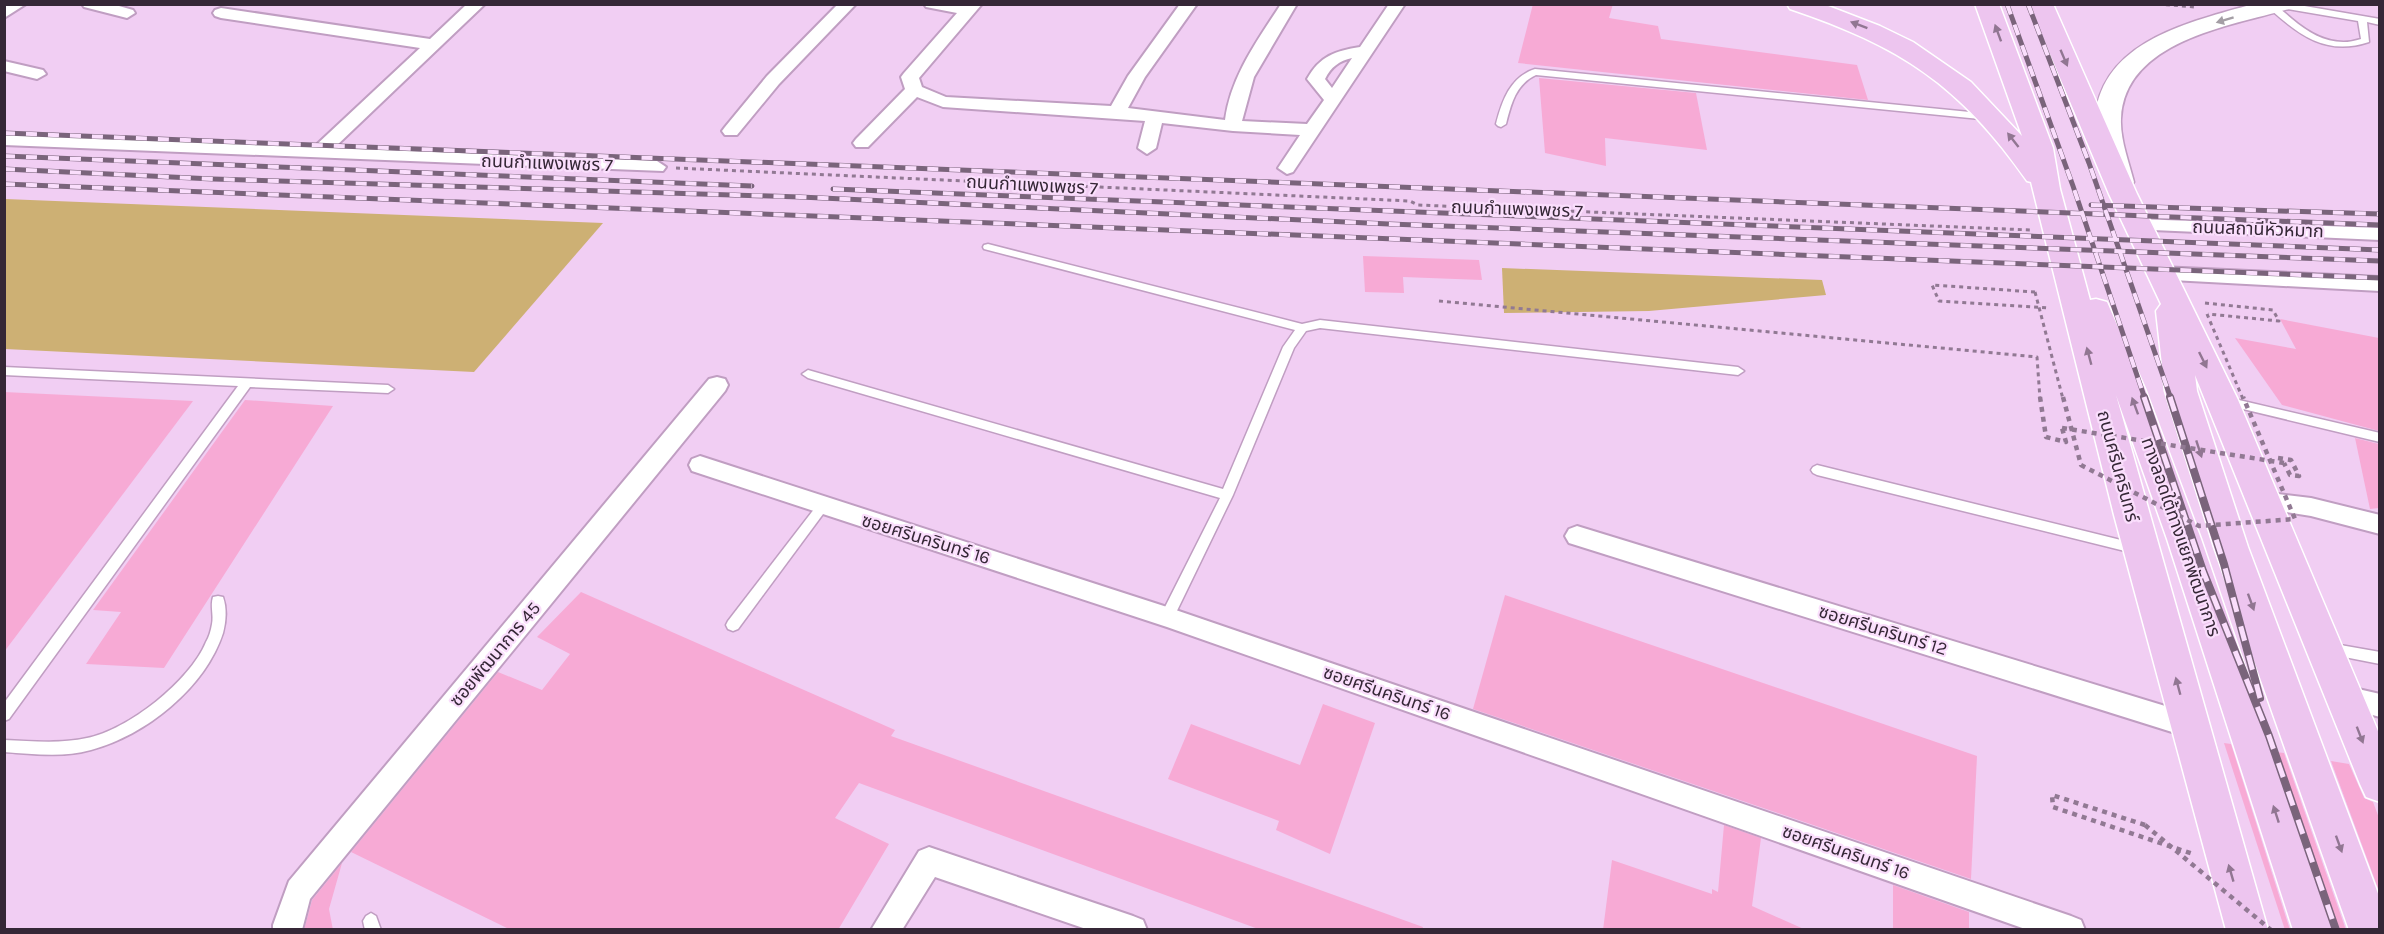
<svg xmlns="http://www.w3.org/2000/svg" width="2384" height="934" viewBox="0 0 2384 934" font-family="Karla,'Noto Sans Thai',sans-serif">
	<rect width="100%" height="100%" fill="#f1cef3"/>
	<g fill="#cdb074">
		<path d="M5,199L603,223L474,372L5,349Z"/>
		<path d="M1502,268L1822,280L1826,295L1649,311L1504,313Z"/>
	</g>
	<g fill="#f7aad5">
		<path d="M1533,4H1613L1609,18L1658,26L1661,39L1857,65L1868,100L1518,63Z"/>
		<path d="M1539,78L1696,93L1707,150L1605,138L1606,166L1545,153Z"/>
		<path d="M1363,256L1479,260L1482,280L1403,277L1404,293L1365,292Z"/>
		<path d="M2280,319L2379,338V431L2282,405L2235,338L2296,349Z"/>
		<path d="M4,392L193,401L4,652Z"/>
		<path d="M245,400L333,406L164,668L86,664L121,612L93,610Z"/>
		<path d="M2355,438L2379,444V508L2370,509Z"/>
		<path d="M581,592L895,730L891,736L1423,927L1422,930H1261L859,783L835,818L889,844L838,930H511L351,852L498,672L542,690L570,654L537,637Z"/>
		<path d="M1505,595L1977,756L1971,879L1473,709Z"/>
		<path d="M1323,704L1375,723L1330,854L1276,830L1279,821L1168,779L1191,724L1300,765Z"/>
		<path d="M2224,743L2231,744L2290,930H2285Z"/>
		<path d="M2276,752L2284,753L2346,930H2337Z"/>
		<path d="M2331,761L2349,764L2364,798L2373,802L2379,818V891Z"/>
		<path d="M1724,825L1761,838L1752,906L1806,930H1603L1612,860L1712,894V889L1718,892Z"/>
		<path d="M342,863L329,909L333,930H304L312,900Z"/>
		<path d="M1893,885L1969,912V930H1893Z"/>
	</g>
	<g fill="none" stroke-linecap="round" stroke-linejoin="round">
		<g stroke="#c09ec2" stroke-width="3">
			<g id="service">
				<path d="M2273,4C2280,8 2286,14 2292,19C2312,36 2335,48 2361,39L2358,21L2281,8L2277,5L2293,4L2380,19V25L2367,22L2369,42C2327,56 2300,36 2270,9V5Z"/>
				<path d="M1535,69L1990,114L1995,117L1990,120L1536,75C1516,84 1511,104 1506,124L1501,127L1498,126L1496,124C1502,101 1510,77 1535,69Z"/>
				<path d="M988,244L1302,324L1320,320L1738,367L1744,371L1738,375L1320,328L1306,331L1294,348L1233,495L1172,621L1167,623L1162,621L1160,617L1220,498L808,378L802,374L808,370L1223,489L1283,347L1295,330L984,249L983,247L984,245Z"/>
				<path d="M4,367L388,385L394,389L388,393L250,387L9,719L4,721V703L238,386L4,375Z"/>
				<path d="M2226,397L2380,433V442L2222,404L2220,401L2222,398Z"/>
				<path d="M1817,465L2137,544L2141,545L2143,549L2141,553L2137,554L1817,475L1813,473L1811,470L1813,467Z"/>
				<path d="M822,502L826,504L828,507L826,510L738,629L733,631L728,629L726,625L728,621L818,504Z"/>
				<path d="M218,596L223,597C227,608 226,622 223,633C205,688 146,735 91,750C63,758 33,754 4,752V740C32,741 60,744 87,738C128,730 190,681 206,642C209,637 211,630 212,624C214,615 210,606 213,597Z"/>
				<path d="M2329,643L2380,652V664L2324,653L2322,649L2324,645Z"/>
				<path d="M371,913L376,916L381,930H365L363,921L366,916Z"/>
			</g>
		</g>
		<g stroke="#c09ec2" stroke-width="4">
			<g id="minor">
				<path d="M26,4L4,18L6,4Z"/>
				<path d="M82,4H112L133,10L135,13L127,18L84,7Z"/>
				<path d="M467,4H485L334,148L657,161L666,167L663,171L4,145V133L314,147L420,48L221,18L215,16L213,13L215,10L221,8L430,39Z"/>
				<path d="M838,4H856L779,84L737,135H725L722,131L725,127L767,76Z"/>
				<path d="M924,4H982L919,78L922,87L946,97L1111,106L1128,76L1180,4H1197L1145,77L1128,108L1225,120C1231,76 1257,41 1281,4H1297L1254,77L1242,121L1307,124L1324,100L1307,79C1320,56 1335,51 1360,47L1389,4H1405L1293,172L1287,174L1278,168L1300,135L1233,131L1162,123L1156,148L1147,154L1138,148L1145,121L943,107L917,97L868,147H856L853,143L856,139L905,89L901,77L904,73L957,13L926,7ZM1352,58L1332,88L1325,79C1331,67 1339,61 1352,58Z"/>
				<path d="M4,61L43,70L46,74L37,79L4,71Z"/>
				<path d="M2137,219L2380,228V240L2130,229L2127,225L2130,221Z"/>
				<path d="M2160,267L2380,277V291L2153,279L2150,274L2153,269Z"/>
				<path d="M717,377L725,379L728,385L725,391L310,899L302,930H273V925L289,881L709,379Z"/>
				<path d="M700,456L1167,607L2071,916L2081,920L2085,930H2028L1167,627L692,471L689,465L692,459Z"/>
				<path d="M2262,492L2311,498L2380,515V534L2311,516L2254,507L2251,501L2254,495Z"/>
				<path d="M1577,526L2188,713L2197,717L2201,725L2197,733L2188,737L1569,543L1565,536L1569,529Z"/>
				<path d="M2345,686L2380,694V717L2336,705L2332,697L2336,689Z"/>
				<path d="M929,847L1133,916L1143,920L1147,930H1089L935,877L902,930H871L919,851Z"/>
			</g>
		</g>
		<g stroke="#c09ec2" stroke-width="3">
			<path id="secondary" d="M2253,4H2292L2289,9C2230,26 2124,41 2121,119C2120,139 2129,162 2134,182L2130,188L2120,191L2110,188L2106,182C2102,162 2094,139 2095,118C2102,40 2191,22 2253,4Z"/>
		</g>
		<g stroke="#fff" stroke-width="3">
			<g id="primary">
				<path d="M1787,4H1823L1880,26L1913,42L1971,82L2022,136L1975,4H1999L2053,148L2060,189L2090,300L2096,299L2107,302L2145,389L2201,539L2335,930H2293L2167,539L2116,395L2268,930H2226L2114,515L2031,182L2027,181C1960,85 1900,46 1790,9Z"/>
				<path d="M2029,4H2053L2137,194L2238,400L2380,736V802L2366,797L2360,784L2195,375L2197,391L2248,547L2380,899V930H2349L2214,547L2165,391L2156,311L2161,304L2109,194Z"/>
			</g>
		</g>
		<g stroke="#917993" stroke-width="3" stroke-dasharray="4 4" stroke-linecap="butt">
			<path d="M2158,4L2195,7"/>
			<path d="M676,168L1410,201L1418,205L2031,230"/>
			<path d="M2035,292L1932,285L1939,301L2049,308"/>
			<path d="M1439,301L2037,357L2040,399"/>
			<path d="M2205,303L2273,310L2279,321L2208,314"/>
		</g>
		<g stroke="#917993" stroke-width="4.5" stroke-dasharray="5 5" stroke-linecap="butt">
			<path d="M2040,397L2046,437L2066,442L2062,428"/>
			<path d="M2278,458L2291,460L2299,476L2290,475L2284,463"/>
			<path d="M2145,825L2052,795L2053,807L2193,854"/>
		</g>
		<use href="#service" fill="#fff" fill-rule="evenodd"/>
		<use href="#minor" fill="#fff" fill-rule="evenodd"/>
		<use href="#secondary" fill="#fff" fill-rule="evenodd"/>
		<use href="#primary" fill="#edc5ef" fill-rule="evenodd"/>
		<g stroke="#7a647b" stroke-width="5">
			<g id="rail-far1">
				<path d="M2007,4L2073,186L2145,399"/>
				<path d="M2028,4L2089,163L2171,399"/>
				<path d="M4,133L2380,225"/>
				<path d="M4,156L752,186"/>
				<path d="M4,169L213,179L800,197L1389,224L2380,261"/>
				<path d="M4,184L2380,278"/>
				<path d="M833,189L2380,250"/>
				<path d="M2091,205L2380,214"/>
			</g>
		</g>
		<g stroke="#7a647b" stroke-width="8">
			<g id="rail">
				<path d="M2144,397L2203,571L2269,736L2336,930"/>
				<path d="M2170,397L2224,564L2260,698"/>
			</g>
		</g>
		<use href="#rail-far1" stroke="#fadefc" stroke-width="4" stroke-dasharray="11" stroke-linecap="butt"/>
		<use href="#rail" stroke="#fadefc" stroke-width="5" stroke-dasharray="15" stroke-linecap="butt"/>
		<g stroke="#917993" stroke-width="3" stroke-dasharray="4 4" stroke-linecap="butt">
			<path d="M2035,292L2063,399"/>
			<path d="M2207,314L2243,399"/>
		</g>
		<g stroke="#917993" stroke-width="4.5" stroke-dasharray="5 5" stroke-linecap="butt">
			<path d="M2063,397L2081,465L2199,526L2295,519L2243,397"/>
			<path d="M2062,428L2284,463"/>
			<path d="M2145,825L2271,930"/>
		</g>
	</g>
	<defs><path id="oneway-solid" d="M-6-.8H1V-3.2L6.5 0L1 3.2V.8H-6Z" transform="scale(1.5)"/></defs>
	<use fill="#a49ea5" href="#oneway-solid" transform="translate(2225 20) rotate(163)"/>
	<g fill="#917692">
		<use href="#oneway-solid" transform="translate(1859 25) rotate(-159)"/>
		<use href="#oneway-solid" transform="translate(1998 33) rotate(-110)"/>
		<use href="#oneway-solid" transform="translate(2064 58) rotate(67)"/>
		<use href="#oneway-solid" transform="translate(2013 140) rotate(-128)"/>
		<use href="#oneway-solid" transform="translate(2089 356) rotate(-105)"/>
		<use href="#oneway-solid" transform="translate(2203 360) rotate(64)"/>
		<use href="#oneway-solid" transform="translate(2135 406) rotate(-110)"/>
		<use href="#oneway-solid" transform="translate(2199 449) rotate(72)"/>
		<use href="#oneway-solid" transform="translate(2251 602) rotate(70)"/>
		<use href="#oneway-solid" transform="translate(2178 686) rotate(-105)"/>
		<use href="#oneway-solid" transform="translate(2360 735) rotate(69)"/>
		<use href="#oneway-solid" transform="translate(2276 814) rotate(-108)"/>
		<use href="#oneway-solid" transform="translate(2339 844) rotate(70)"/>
		<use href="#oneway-solid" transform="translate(2231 873) rotate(-106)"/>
	</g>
	<g text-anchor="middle" stroke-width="4.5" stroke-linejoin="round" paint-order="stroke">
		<g font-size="18" fill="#352736" stroke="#fadefc">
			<text transform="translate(547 163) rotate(2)" y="6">ถนนกำแพงเพชร 7</text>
			<text transform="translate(1032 185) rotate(3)" y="6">ถนนกำแพงเพชร 7</text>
			<text transform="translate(1517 209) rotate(2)" y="6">ถนนกำแพงเพชร 7</text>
			<text transform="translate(2258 229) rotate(2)" y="6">ถนนสถานีหัวหมาก</text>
			<text transform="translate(2118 466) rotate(75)" y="6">ถนนศรีนครินทร์</text>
			<text transform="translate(2181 537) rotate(71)" y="6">ทางลอดใต้ทางแยกพัฒนาการ</text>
			<text transform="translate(926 539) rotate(17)" y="6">ซอยศรีนครินทร์ 16</text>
			<text transform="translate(1883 630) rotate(17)" y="6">ซอยศรีนครินทร์ 12</text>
			<text transform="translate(495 654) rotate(-50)" y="6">ซอยพัฒนาการ 45</text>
			<text transform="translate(1387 693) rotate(19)" y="6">ซอยศรีนครินทร์ 16</text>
			<text transform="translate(1846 852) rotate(19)" y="6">ซอยศรีนครินทร์ 16</text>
		</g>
	</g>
	<rect width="2384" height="934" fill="none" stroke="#352736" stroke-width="12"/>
</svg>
